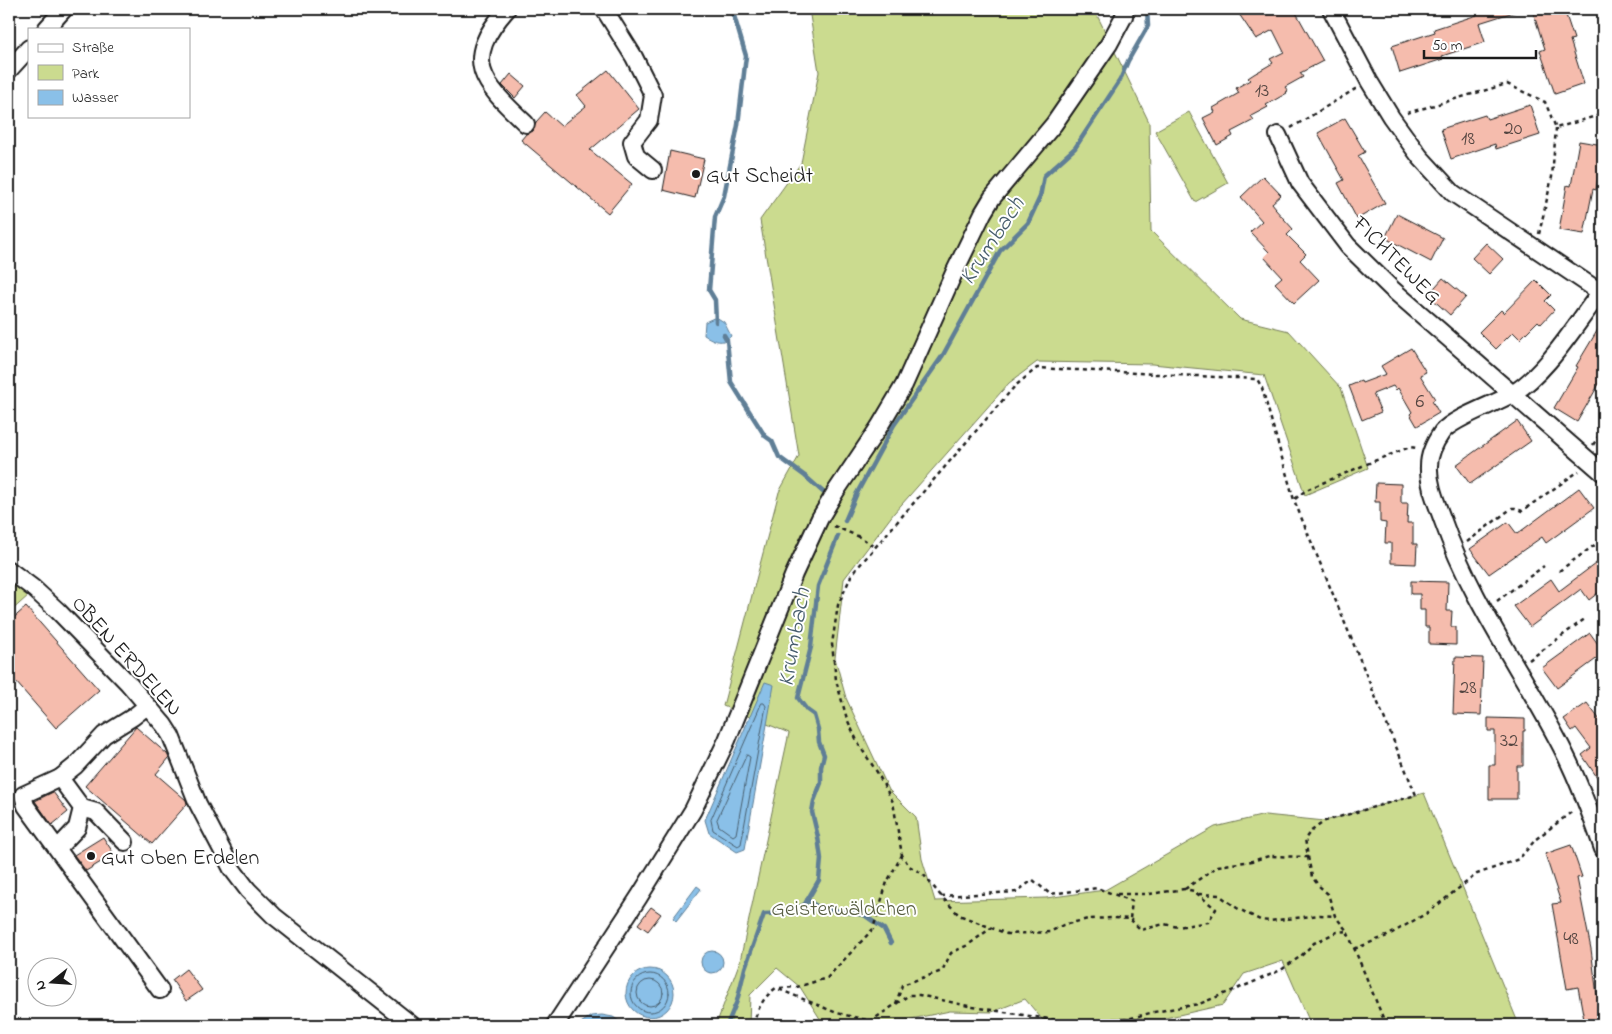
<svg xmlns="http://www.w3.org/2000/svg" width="1612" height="1034" viewBox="0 0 1612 1034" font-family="'Indie Flower',sans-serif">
	<rect width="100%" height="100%" fill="#fff"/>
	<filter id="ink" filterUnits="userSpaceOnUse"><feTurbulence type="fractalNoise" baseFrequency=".02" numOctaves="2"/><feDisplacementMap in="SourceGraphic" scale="10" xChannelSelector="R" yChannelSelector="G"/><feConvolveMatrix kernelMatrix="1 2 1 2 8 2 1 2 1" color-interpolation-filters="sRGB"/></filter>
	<g filter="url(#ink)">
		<g fill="#cbdb8f" stroke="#747c56">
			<path d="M809,9H1101L1097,15L1149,122L1151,231L1240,319L1289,331L1341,388L1368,468L1305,495L1264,375L1152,364L1037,362L1009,383L894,513L844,579L835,658L846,698L889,790L916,817L922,859L935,901L1046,898L1105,890L1215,827L1265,815L1325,821L1424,793L1519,1025H1311L1283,961L1244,974L1223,1005L1161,1019L1113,1018L1092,1025H1047L1025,999L992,1012L950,1011L882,1025H824L800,987L777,968L750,995L749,1025H716L740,961L789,733L723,706L779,492L799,456L760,220L801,163L819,72Z"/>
			<path d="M1189,112L1228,183L1195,202L1155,131Z"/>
			<path d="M9,579L29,595L9,613Z"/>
		</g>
		<g fill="#8ac0e8" stroke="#5e7e96">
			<path d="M716,317L724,322L731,336C723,345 714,341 704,335L705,322Z"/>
			<path d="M765,682L774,685L745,849L737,852L709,833L705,820Z"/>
			<path d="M697,886L701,889L676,921L673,918Z"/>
			<circle cx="712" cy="962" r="11"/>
			<circle cx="650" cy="993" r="24"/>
			<path d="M602,1015L613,1017L625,1025H578L591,1016Z"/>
		</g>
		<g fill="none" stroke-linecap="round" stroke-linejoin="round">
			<g stroke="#485e6e" stroke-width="1">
				<path d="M762,703H764L766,706L741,844L738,846L713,830L711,820Z"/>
				<path d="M747,755L750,757L736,834L733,836L719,826L717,820Z"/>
				<circle cx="650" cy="993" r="19"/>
				<circle cx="650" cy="993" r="13"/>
			</g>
			<g stroke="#5e7e96" stroke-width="4.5">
				<path d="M716,322L715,300L709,290L715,217L724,196L738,125L746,56L732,9"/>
				<path d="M724,335L727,340L731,382L751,414L765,436L772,441L779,457L805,476L823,492"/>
				<path d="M845,521L857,493L894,425L943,355L1000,251L1028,223L1040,197L1044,176L1075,148L1120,80L1128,61L1148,26L1147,9"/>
				<path d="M807,900L818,907L864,915L884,929L891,943"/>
				<path d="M727,1025L737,1001L745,968L764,914L789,913L805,904L819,880L821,859L818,837L812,812L814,801L821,783V767L824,755L819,742L818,729L814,715L807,710L798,698L811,647L818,586L838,536"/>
			</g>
		</g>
		<g fill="#f5bcad" stroke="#1c1c1c">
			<path d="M1249,9H1294L1323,61L1300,73L1303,77L1285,87L1288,91L1286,92L1287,93L1266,105L1268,107L1251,116L1254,120L1231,132L1233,136L1217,145L1203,118L1215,112L1213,108L1239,93L1236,88L1250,80L1248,78L1254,74L1273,63L1270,59L1284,52L1273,30L1256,39L1239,14Z"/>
			<path d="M1475,9H1516L1517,11L1479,23L1485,42L1442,56L1443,59L1400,73L1392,46L1435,32L1434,29L1477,15Z"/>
			<path d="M1532,9H1564L1574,39L1570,40L1584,84L1555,94L1540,51L1545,49Z"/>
			<path d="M608,70L639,109L590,150L632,184L608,213L521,140L526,134L533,131L536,122L545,112L561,126L586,106L577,95Z"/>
			<path d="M511,74L525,86L515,98L502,85Z"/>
			<path d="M1530,105L1540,135L1496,149L1495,144L1451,159L1441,129L1485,115L1487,119Z"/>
			<path d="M1345,118L1365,152L1358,156L1385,203L1357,219L1338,183L1344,180L1318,133Z"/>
			<path d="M1579,141L1603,145L1596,190L1593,189L1584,234L1559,230L1567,185L1571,186Z"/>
			<path d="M670,151L704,159L695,198L663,190Z"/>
			<path d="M1263,176L1281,195L1272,203L1276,208L1275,209L1293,229L1287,235L1306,254L1300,260L1319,280L1294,303L1275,283L1282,277L1264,257L1269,252L1250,232L1262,221L1241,197Z"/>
			<path d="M1397,214L1443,238L1431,262L1385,238Z"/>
			<path d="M1486,243L1503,259L1489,274L1472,258Z"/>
			<path d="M1443,278L1466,297L1450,315L1428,295Z"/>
			<path d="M1536,280L1551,295L1545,301L1554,310L1541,324L1538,321L1520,339L1513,332L1496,349L1479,332L1501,310L1504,313Z"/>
			<path d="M1603,321V377L1577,422L1554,408L1578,367L1576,366Z"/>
			<path d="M1411,348L1426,372L1420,375L1435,399L1432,401L1439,413L1417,426L1410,414L1412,412L1398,388L1396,390L1393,386L1373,394L1381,412L1362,420L1349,386L1361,381L1362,383L1386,374L1381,366Z"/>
			<path d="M1517,421L1531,441L1470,484L1456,465Z"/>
			<path d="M1376,483L1401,484V503H1408L1407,523H1413V544H1417L1416,564L1391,563V543H1385L1386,523L1380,522V502H1375Z"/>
			<path d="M1579,488L1594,508L1546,543L1542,537L1489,574L1470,549L1508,522L1517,534Z"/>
			<path d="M1603,558V589L1589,600L1581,589L1530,627L1514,606L1551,579L1559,591Z"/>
			<path d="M1411,581L1448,582L1447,611H1452L1451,627H1456V645L1429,644V627H1425V610H1420V594H1411Z"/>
			<path d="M26,607L99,690L56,728L9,674V622Z"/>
			<path d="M1590,633L1603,651V654L1557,688L1542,668Z"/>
			<path d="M1455,657L1483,658L1481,715L1453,714Z"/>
			<path d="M1587,703L1603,724V786L1582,755L1591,748L1576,728L1572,731L1564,719Z"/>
			<path d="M1488,718L1525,719V731H1523V766H1517V799H1489V765H1495V731H1488Z"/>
			<path d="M136,727L167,754L169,758L156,774L186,800L187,804L152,844L85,786Z"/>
			<path d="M53,792L68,812L52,825L35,801Z"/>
			<path d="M103,837L114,854L86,871L74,855Z"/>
			<path d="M1571,845L1582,877L1577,878L1591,949L1597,995L1603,994V1025H1585L1578,987L1567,989L1552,904L1561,903L1545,854Z"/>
			<path d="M651,907L661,914L648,931L638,924Z"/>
			<path d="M186,969L202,990L186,1001L172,980Z"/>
		</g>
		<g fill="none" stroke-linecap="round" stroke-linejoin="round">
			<g stroke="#1c1c1c" stroke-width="20">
				<g id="minor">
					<path d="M507,9C460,62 483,83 526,124"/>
					<path d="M604,9L634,57L653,95L649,120L632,142L636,156L653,170"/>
					<path d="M1331,9L1369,81L1391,117L1420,157L1453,193L1603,294"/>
					<path d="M46,29L64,9"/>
					<path d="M9,70L29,48"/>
					<path d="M1278,135L1300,183L1348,246L1392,289L1603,473"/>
					<path d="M1603,285L1600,293C1575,325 1547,373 1512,394C1495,404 1453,418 1442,432C1435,442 1429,454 1429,466C1428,485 1437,504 1443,521C1472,604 1526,676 1565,754C1580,784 1592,817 1603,849"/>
					<path d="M9,570L33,588L58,611L128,683L164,725L171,736L198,804L232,869L248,890L274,916L412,1025"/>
					<path d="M147,706L133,717L104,735L75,766L60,778L23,795L26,806L160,990"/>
					<path d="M82,808L96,812L125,842"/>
					<path d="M58,848L77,828L82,808L60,778"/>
					<path d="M555,1025L639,897L693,810L727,740L794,574L820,518L836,491L879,427L904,385L954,273L983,213L992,198L1054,124L1109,44L1124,16L1125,9"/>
				</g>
			</g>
			<g stroke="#1c1c1c" stroke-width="2.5" stroke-dasharray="4 4" stroke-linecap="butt">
				<path d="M1597,9L1603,28"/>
				<path d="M1407,113L1507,84L1545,102L1556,128L1603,114"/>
				<path d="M1291,128L1357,88"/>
				<path d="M1539,234L1552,177L1556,128"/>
				<path d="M1593,445L1603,429"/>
				<path d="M1295,499L1306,490L1374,461L1410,447L1417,448"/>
				<path d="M834,526L862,538L874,547"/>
				<path d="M1467,542L1512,508H1515L1522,511L1579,471"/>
				<path d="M1559,571L1603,539"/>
				<path d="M1497,601L1544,566"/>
				<path d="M1601,624L1603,622"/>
				<path d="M1529,660L1586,618"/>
				<path d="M1308,857L1312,877L1319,886L1328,894L1335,916L1347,931L1386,1025"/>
				<path d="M1117,894H1149L1185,889"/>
				<path d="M1199,894L1219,895L1237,908L1260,920L1270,921L1320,915L1335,916"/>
				<path d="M941,896L1016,892L1033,880L1050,894L1097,888L1132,901L1130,919L1113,918L1088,919L1063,925L1050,932L1007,934L959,915L941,896L923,874L909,866L902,855L893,802L877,772L859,745L847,719L836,680L832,644L838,605L852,574L1015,386L1037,368L1257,379L1262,388L1294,500L1416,795L1325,821L1310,832L1305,839L1308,857L1269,856L1252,861L1218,866L1185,889L1194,891L1216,909L1208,922L1178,927L1164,924L1141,930L1130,919"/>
				<path d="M1354,949L1387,936L1427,913L1477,874L1519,859L1536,839L1573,811"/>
				<path d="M780,988L797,987L827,978L873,929L887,882L902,855"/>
				<path d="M896,1004L902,985L942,971L951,953L968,945L991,928"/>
				<path d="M753,1025C758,1009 762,998 776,988L837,1013L871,1021L909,995H919L973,1007L1080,1024L1112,1023L1154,1012L1199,1004L1249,984L1281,970L1301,956L1314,943L1337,932L1347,931"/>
			</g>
			<use href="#minor" stroke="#fff" stroke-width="16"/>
		</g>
	</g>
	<g fill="#1c1c1c" stroke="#fff" stroke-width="2">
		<circle cx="696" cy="174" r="5"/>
		<circle cx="91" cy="856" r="5"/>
	</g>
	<g text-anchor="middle" stroke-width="4" stroke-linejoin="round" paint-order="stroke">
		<g font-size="20" fill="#524440">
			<text x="1262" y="96">13</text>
			<text x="1513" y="134">20</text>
			<text x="1468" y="144">18</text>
			<text x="1420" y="407">6</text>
			<text x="1468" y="693">28</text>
			<text x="1509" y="746">32</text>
			<text x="1571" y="944">48</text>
		</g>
		<g font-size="22" fill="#1c1c1c" stroke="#fff" text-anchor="start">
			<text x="706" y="182">Gut Scheidt</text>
			<text x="101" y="864">Gut Oben Erdelen</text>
		</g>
		<g font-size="22" fill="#1c1c1c" stroke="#fff">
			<text transform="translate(1398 259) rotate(45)" y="8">FICHTEWEG</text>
			<text transform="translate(128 655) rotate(48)" y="8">OBEN ERDELEN</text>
		</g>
		<g font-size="22" fill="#595f44" stroke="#fff">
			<text x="844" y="915">Geisterwäldchen</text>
		</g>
		<g font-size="24" font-style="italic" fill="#485e6e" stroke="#fff">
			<text transform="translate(991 240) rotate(-57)" y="8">Krumbach</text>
			<text transform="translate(793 637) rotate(-80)" y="8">Krumbach</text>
		</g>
	</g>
	<rect width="1612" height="1034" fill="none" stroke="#fff" stroke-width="30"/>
	<rect x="15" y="15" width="1582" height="1004" fill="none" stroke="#1c1c1c" stroke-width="2" filter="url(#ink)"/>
	<rect x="28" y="28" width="162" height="90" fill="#ffffff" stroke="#a4a4a4"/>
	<rect x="38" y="44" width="25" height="8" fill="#ffffff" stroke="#a4a4a4"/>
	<text x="72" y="52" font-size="15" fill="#1c1c1c">Straße</text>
	<rect x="38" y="65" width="25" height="15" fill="#cbdb8f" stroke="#a4a4a4"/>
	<text x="72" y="78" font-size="15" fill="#1c1c1c">Park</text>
	<rect x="38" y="90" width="25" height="15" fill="#8ac0e8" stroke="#a4a4a4"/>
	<text x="72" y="102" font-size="15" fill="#1c1c1c">Wasser</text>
	<g transform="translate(52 982) rotate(253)"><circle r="24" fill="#ffffff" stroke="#a4a4a4"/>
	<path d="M0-4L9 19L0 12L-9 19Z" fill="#1c1c1c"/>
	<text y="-8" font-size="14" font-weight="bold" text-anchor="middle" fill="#1c1c1c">N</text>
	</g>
	<path d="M1424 50v8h112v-8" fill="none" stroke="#1c1c1c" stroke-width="2.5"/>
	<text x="1432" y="50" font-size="15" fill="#1c1c1c" stroke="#ffffff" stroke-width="4" paint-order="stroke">50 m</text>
</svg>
